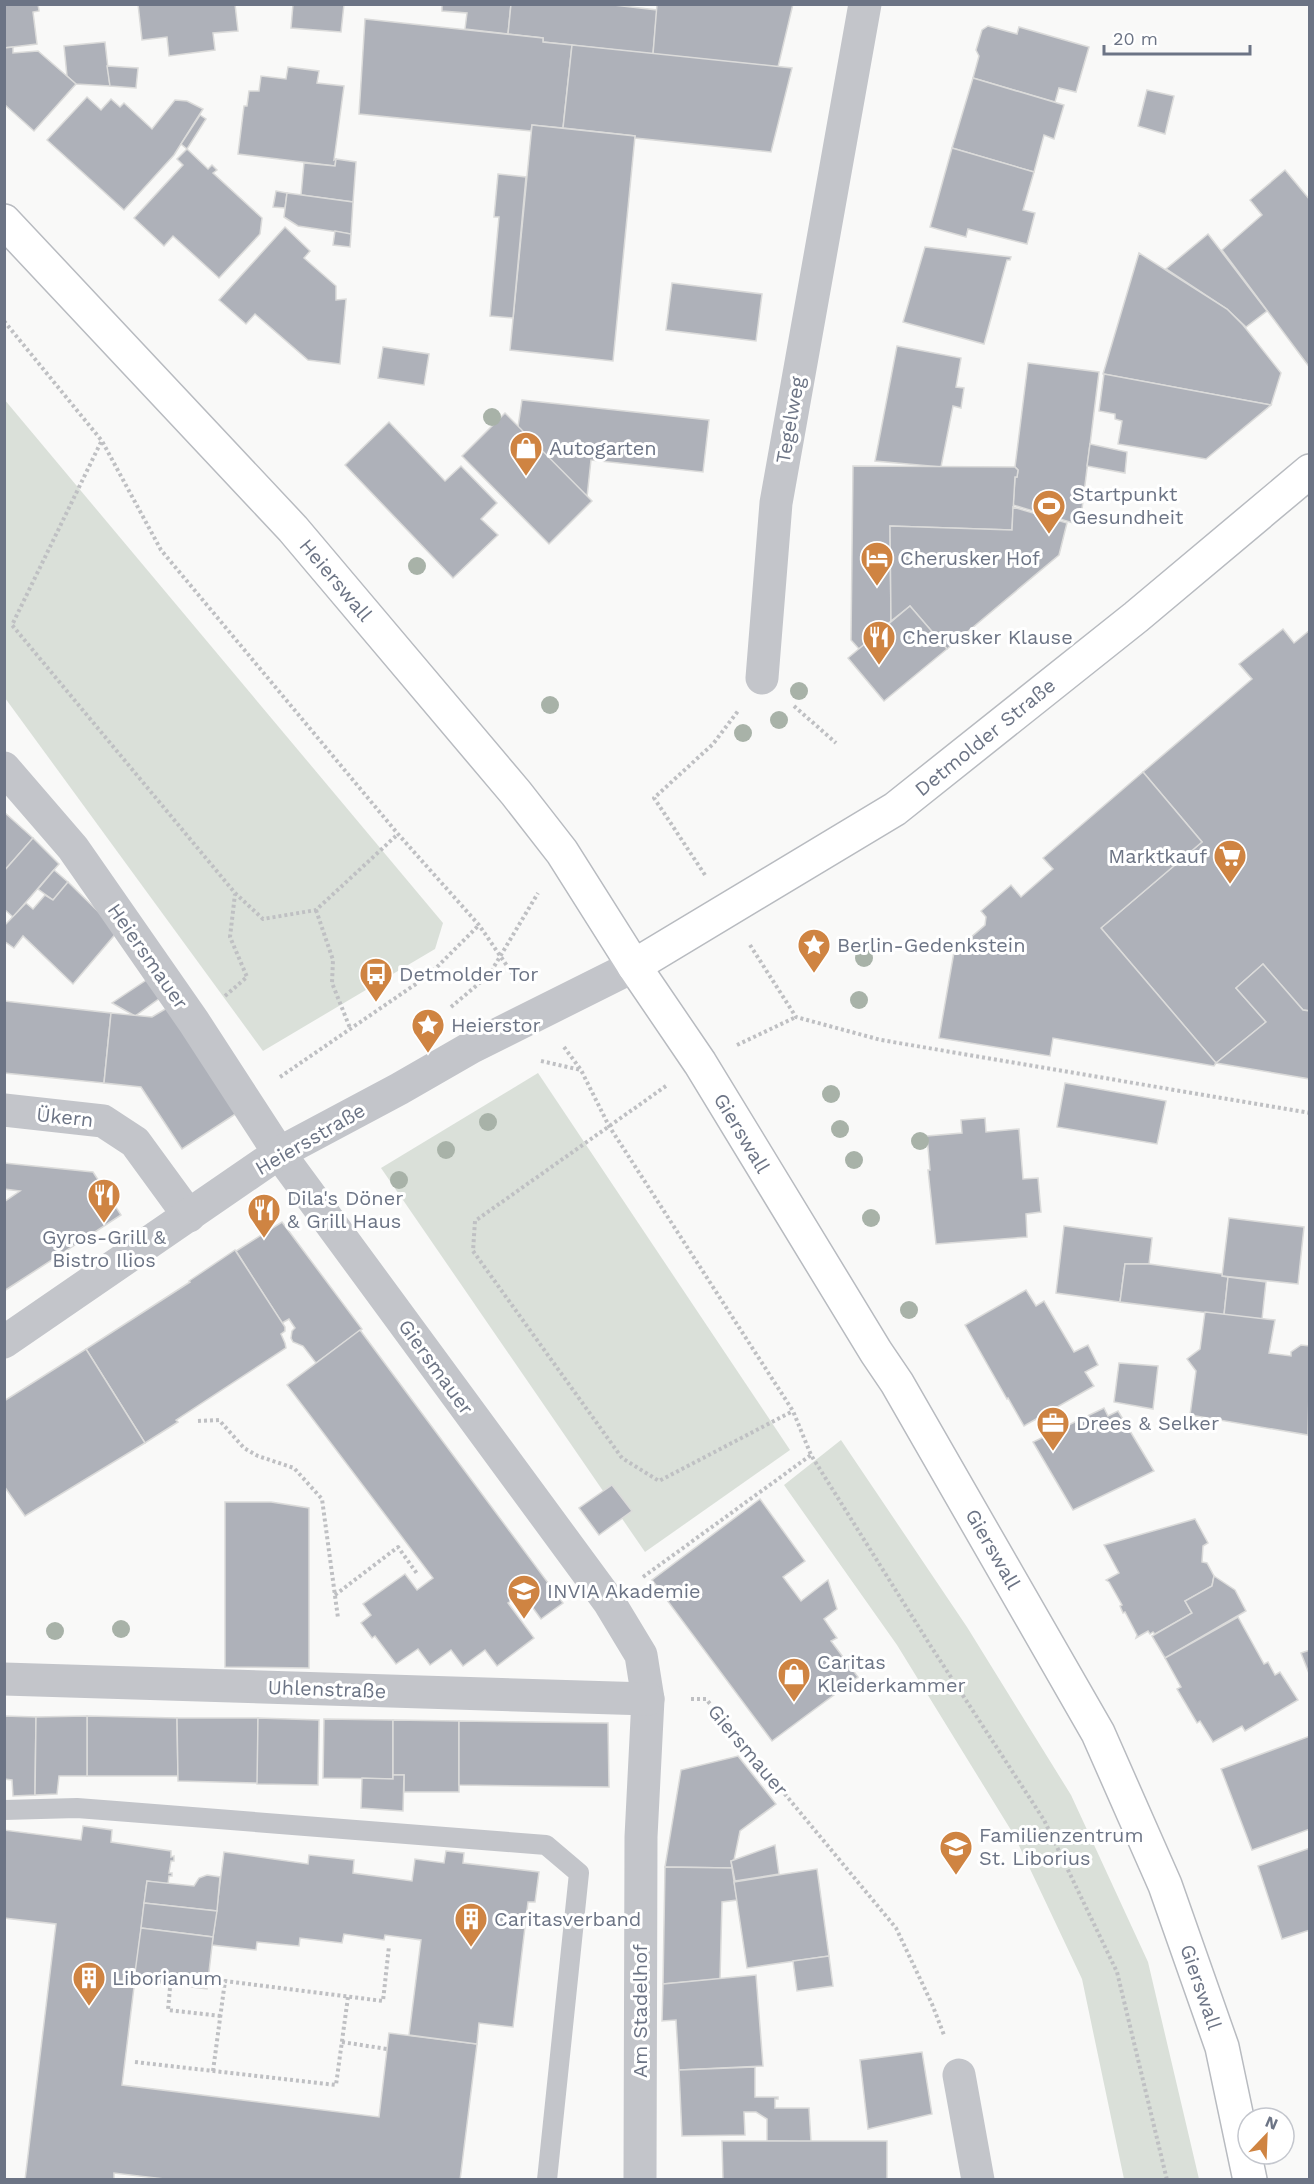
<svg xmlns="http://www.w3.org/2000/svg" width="1314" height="2184" viewBox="0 0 1314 2184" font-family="'Work Sans',sans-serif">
	<rect width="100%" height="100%" fill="#f9f9f8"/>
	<g fill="#dae0d9">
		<path d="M4,399L443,923L435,949L263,1051L5,698Z"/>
		<path d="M538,1073L790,1450L645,1552L381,1168Z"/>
		<path d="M841,1440L967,1627L1071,1795L1148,1962L1199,2179H1124L1082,1979L1014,1835L897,1645L784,1485Z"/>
	</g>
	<g fill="#aeb1b9" stroke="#dbdbda" stroke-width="1.5">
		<path d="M4,4H38L39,11L33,12L37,44L4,48Z"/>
		<path d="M138,4H235L238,31L213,33L215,50L169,56L167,37L142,40Z"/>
		<path d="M293,4H344L341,32L291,28Z"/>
		<path d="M442,4H511L508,34L465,29L467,13L442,11Z"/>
		<path d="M511,4H605L657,10L653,54L543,42V38L508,34Z"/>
		<path d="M657,4H793L778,67L653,54Z"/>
		<path d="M365,19L543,38V42L572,45L563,128L532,125L531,131L359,114Z"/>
		<path d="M988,26L1017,34L1019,27L1089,47L1076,92L1059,88L1055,102L973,78L979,56L976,50L982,30Z"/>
		<path d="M105,42L110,86L76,84L67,76L64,46Z"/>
		<path d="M572,45L792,68L771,152L635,138V136L563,128Z"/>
		<path d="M13,47V53L38,51L76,84L34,131L4,104V48Z"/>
		<path d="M107,66L138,68L136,88L110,86Z"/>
		<path d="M288,67L319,71L317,83L344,86L334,160L336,159L335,166L238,154L244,106H247L249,91H259L261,76L286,79Z"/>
		<path d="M973,78L1064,105L1054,139L1044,135L1034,172L952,148Z"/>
		<path d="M1147,90L1174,96L1165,134L1138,126Z"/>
		<path d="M87,97L101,110L111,99L120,107L124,103L152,129L175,100L187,101L203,109L174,155L124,210L47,140Z"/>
		<path d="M200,115L206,119L187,149L181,144Z"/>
		<path d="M532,125L635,136L613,361L510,350Z"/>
		<path d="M952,148L1034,172L1023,210L1035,213L1027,244L968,229L966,237L930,227Z"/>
		<path d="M187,149L208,169L212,165L217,170L213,173L262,218L260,234L219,278L173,236L164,246L134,218L183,165L177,159Z"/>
		<path d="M336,159L356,162L353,202L301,195L304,163L335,166Z"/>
		<path d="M1285,170L1310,200V368L1222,250L1262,215L1250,200Z"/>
		<path d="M498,174L526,177L513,318L490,316L499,217H494Z"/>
		<path d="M276,191L287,193L285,208L273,207Z"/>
		<path d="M287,193L353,202L351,234L298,226L284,217Z"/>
		<path d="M285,227L310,251L304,258L336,286V300L346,299L340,364L308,360L255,314L246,324L219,300Z"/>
		<path d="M335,231L351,234L350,247L333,245Z"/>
		<path d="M1208,234L1267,311L1246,327L1227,309L1166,269Z"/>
		<path d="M925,247L1011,257L1010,260H1007L984,344L903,322Z"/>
		<path d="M1139,253L1227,309L1243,325L1281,373L1271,405L1103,374Z"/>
		<path d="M672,283L762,294L756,341L666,330Z"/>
		<path d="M897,346L961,358L956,387L964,388L961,408L953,406L941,467L875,461Z"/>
		<path d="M383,347L429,354L424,385L378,378Z"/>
		<path d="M1028,363L1099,372L1080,525L1013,505L1015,477H1017L1018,470L1015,467Z"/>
		<path d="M1104,374L1271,405L1206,459L1118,444L1122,421L1115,419V414L1099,411Z"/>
		<path d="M522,400L709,420L703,472L591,460L587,497L518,427Z"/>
		<path d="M505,413L592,501L549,544L462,456Z"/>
		<path d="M389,422L445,481L461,466L497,503L481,519L498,535L453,578L345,465Z"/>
		<path d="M1090,444L1127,452L1125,473L1087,466Z"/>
		<path d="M853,466L1015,467L1018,470L1017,477H1015L1012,530L890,526L891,621L859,649L851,640Z"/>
		<path d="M1013,507L1067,523L1059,555L947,649L910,606L891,621L890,526L1012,530Z"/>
		<path d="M910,606L947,649L884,701L848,658Z"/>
		<path d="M1283,629L1294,643L1310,630V1011L1303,1010L1263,964L1236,988L1266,1022L1216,1063L1101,928L1202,842L1143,772L1252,679L1239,664Z"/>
		<path d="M1143,772L1202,842L1101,928L1216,1063L1214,1066L1053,1038L1050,1056L939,1038L954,952L985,925L986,917L981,911L1011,885L1021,897L1053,869L1043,858Z"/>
		<path d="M4,812L33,838L4,871Z"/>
		<path d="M33,838L59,864L13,917L4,909V871Z"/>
		<path d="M54,870L68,882L53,900L38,889Z"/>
		<path d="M68,882L118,931L73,984L23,936L14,948L4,941V926L26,903L33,909L45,895L53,900Z"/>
		<path d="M1263,964L1303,1010L1310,1011V1079L1216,1063L1266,1022L1236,988Z"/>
		<path d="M148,979L160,998L135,1016L112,1003Z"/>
		<path d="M4,1001L111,1013L104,1083L4,1073Z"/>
		<path d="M167,1008L237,1113L182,1149L141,1087L104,1083L111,1013L152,1017Z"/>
		<path d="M1065,1083L1166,1101L1157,1144L1057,1127Z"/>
		<path d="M985,1118L986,1132L1019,1129L1023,1179L1038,1178L1041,1212L1026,1214L1027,1237L936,1244L928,1170H930L927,1136L962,1133L961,1120Z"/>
		<path d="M4,1163L93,1172L121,1215L4,1291V1202L20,1191L4,1189Z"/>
		<path d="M1229,1218L1304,1227L1298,1284L1222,1276Z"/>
		<path d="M282,1222L362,1329L316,1363L303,1346L293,1342L291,1338L292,1331L295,1328L289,1319L282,1323L236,1251Z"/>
		<path d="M1064,1226L1152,1238L1149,1264H1125L1120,1302L1056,1293Z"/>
		<path d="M235,1250L285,1327V1331L281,1334L285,1343L286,1348L176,1420L178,1422L145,1443L86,1349L190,1282L189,1281Z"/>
		<path d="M1125,1264H1149L1222,1274V1276L1228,1277L1224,1315L1120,1302Z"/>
		<path d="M1228,1277L1266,1282L1262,1319L1224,1315Z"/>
		<path d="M1026,1290L1036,1306L1044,1301L1074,1352L1088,1345L1098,1365L1085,1372L1094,1386L1024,1426L1008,1398L1007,1399L965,1325Z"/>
		<path d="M1205,1312L1275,1320L1269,1353L1291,1356V1352L1301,1345L1310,1346L1308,1435L1190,1415L1196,1371L1187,1359L1200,1349Z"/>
		<path d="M360,1330L563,1603L541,1619L522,1593L508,1603L534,1638L497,1666L485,1650L463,1666L451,1650L430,1665L418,1649L396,1664L375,1636L372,1638L361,1623L371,1615L363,1604L405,1574L417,1590L433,1578L287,1385Z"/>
		<path d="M86,1349L145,1443L25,1516L4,1486V1401Z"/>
		<path d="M1119,1363L1158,1366L1153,1409L1114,1402Z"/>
		<path d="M1104,1408L1108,1416L1118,1411L1154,1471L1073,1510L1033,1442Z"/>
		<path d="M612,1485L632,1511L599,1535L579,1508Z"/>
		<path d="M760,1499L805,1561L783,1577L801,1601L828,1580L837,1609L824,1619L837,1638L831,1641L858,1677L772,1741L652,1580Z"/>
		<path d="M225,1502H271L309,1508V1668L225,1667Z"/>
		<path d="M1195,1519L1208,1543L1203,1546L1202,1562L1207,1563L1214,1576L1212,1586L1185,1601L1192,1613L1155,1634L1153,1632L1150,1634L1148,1631L1136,1638L1137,1635L1125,1612L1123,1613L1120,1606L1122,1605L1109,1582L1106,1580L1119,1573L1104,1545Z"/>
		<path d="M1214,1576L1235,1590L1246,1611L1165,1658L1152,1636L1192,1613L1185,1601L1212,1586Z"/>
		<path d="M1238,1617L1264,1664L1268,1662L1275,1675L1280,1672L1298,1700L1245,1731L1242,1726L1213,1742L1200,1721L1197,1723L1177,1689L1181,1687L1165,1658Z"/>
		<path d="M1310,1650V1676L1301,1653Z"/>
		<path d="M4,1716L36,1717L35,1795L13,1796L12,1780L4,1779Z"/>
		<path d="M87,1716L177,1718L178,1776H87Z"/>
		<path d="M87,1716V1776H59L57,1794L35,1795L36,1717Z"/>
		<path d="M177,1718H258V1783L178,1781Z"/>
		<path d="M258,1718L319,1720L318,1785L257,1784Z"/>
		<path d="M324,1719L393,1720V1779L323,1778Z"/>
		<path d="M393,1720L459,1721V1792H404V1775H393Z"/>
		<path d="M459,1721L608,1723L609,1787L459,1785Z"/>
		<path d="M1310,1736V1829L1252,1850L1221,1769Z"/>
		<path d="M738,1756L776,1804L740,1831L734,1860L731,1861L732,1868L665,1867L681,1770Z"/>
		<path d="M393,1775H404L403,1811L361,1808L362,1778L393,1779Z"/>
		<path d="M83,1826L112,1830L111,1842L171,1851V1857L174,1856V1861H171L169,1873H172V1876H169L168,1884L147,1881L122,2085L379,2117L389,2033L477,2044L460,2180H173L114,2173V2180H25L56,1924L4,1918V1830L81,1840Z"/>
		<path d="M775,1845L779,1874L735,1881L731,1861Z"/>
		<path d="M1310,1848V1930L1282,1939L1258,1866Z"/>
		<path d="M446,1851L464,1853L463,1863L539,1872L535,1902H528L513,2027L479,2023L477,2044L409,2035L421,1940L385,1935L384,1940L344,1934L342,1943L300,1938L299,1946L257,1942L256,1950L212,1945L224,1852L308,1864L309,1855L354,1860L353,1873L412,1881L415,1859L444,1863Z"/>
		<path d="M665,1867L732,1868L737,1900L722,1902L720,1979L663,1984Z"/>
		<path d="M817,1869L829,1956L747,1968L734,1882Z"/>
		<path d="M207,1875L220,1877L217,1911L144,1903L147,1881L194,1886L199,1878Z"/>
		<path d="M144,1903L217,1911L213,1937L141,1928Z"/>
		<path d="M141,1928L213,1937L207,1989L134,1980Z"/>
		<path d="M829,1956L833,1986L797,1991L793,1961Z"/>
		<path d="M756,1975L763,2066L679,2070L676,2020L662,2021L663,1984Z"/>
		<path d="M922,2052L932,2114L868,2129L860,2060Z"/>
		<path d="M755,2067V2097H778V2099H775V2108H809L811,2142L767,2141V2119L756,2112H744L745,2135L682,2136L679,2070Z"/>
		<path d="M722,2141H887V2180H723Z"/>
	</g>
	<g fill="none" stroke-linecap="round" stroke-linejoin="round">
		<g stroke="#b8bbc0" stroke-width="36">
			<g id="secondary">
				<path d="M4,221L293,529L516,793L562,852L634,966L700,1063L876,1352L897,1383L1098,1733L1165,1885L1222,2047L1250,2180"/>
				<path d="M634,966L895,809L1136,617L1310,471"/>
			</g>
		</g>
		<g stroke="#bfc0c3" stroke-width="4" stroke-dasharray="3 3" stroke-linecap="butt">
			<path d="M4,321L102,441L161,550L398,834L479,925L516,979"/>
			<path d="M101,442L12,625L235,893L263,919L316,910L398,834"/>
			<path d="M794,706L836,743"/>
			<path d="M705,875L654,798L713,744L738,711"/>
			<path d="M316,910L333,960L332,983L350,1028"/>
			<path d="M750,945L796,1017L881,1040L1310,1113"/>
			<path d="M225,996L247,977L230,937L235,894"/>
			<path d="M451,1007L489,975L538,893"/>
			<path d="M737,1045L796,1017"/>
			<path d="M564,1047L581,1070L609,1126L793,1411L811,1455L930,1645L1044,1820L1117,1972L1167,2180"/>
			<path d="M541,1061L581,1070"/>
			<path d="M280,1077L429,975L479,925"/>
			<path d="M666,1086L475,1221L473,1251L622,1458L659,1481L793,1411"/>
			<path d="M198,1421L219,1420L244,1448L258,1456L294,1468L322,1499L338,1618"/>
			<path d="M643,1577L811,1455"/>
			<path d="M335,1595L398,1547L418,1575"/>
			<path d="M691,1699H706L896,1928L932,2004L944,2035"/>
			<path d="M170,1988L168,2010L221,2016"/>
			<path d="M342,2042L387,2049"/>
			<path d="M135,2062L336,2085L348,1997"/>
			<path d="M213,2071L225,1981L383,2001L389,1946"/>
		</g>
		<path stroke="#c3c5ca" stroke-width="20" d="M4,1810L77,1808L116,1811L546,1845L579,1873L547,2180"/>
		<g stroke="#c3c5ca" stroke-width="33">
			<path d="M762,678L776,503L865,4"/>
			<path d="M4,768L73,848L194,1022L279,1153L609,1602L641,1655L648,1699L641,1837L640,2180"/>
			<path d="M4,1110L103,1121L135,1142L189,1216"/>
			<path d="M4,1342L279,1153L399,1089L472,1047L634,966"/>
			<path d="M4,1679L648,1699"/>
			<path d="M959,2075L978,2180"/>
		</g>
		<use href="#secondary" stroke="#fff" stroke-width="33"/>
	</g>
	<g fill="#a8b2a8">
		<circle cx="492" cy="417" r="9"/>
		<circle cx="417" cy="566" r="9"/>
		<circle cx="799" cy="691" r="9"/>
		<circle cx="550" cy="705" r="9"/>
		<circle cx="779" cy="720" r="9"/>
		<circle cx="743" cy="733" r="9"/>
		<circle cx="864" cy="958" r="9"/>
		<circle cx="859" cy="1000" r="9"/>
		<circle cx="831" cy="1094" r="9"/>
		<circle cx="488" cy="1122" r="9"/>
		<circle cx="840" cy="1129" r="9"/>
		<circle cx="920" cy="1141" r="9"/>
		<circle cx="446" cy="1150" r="9"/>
		<circle cx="854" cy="1160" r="9"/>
		<circle cx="399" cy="1180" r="9"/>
		<circle cx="871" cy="1218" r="9"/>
		<circle cx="909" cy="1310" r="9"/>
		<circle cx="121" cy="1629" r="9"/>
		<circle cx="55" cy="1631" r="9"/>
	</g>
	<defs>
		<g id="shop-pin" transform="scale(1.725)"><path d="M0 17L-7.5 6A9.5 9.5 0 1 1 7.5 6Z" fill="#cf8442" stroke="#fff"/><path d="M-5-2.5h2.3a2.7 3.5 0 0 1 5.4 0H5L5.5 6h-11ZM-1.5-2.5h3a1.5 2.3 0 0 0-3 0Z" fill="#fff"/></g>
		<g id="stadium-pin" transform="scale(1.725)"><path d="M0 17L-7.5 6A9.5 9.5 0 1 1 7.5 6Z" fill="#cf8442" stroke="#fff"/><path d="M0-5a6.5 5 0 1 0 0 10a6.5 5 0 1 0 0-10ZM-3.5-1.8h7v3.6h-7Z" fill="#fff"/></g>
		<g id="hotel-pin" transform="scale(1.725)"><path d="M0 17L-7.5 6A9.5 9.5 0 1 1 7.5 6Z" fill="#cf8442" stroke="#fff"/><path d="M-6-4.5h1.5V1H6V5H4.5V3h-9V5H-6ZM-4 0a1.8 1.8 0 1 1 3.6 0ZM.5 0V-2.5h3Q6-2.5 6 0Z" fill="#fff"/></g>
		<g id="restaurant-pin" transform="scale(1.725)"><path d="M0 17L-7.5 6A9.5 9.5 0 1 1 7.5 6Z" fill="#cf8442" stroke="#fff"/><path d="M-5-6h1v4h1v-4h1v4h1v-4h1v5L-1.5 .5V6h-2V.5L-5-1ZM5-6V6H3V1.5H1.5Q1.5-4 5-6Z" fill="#fff"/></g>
		<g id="supermarket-pin" transform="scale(1.725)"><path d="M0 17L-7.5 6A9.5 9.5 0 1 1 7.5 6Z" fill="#cf8442" stroke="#fff"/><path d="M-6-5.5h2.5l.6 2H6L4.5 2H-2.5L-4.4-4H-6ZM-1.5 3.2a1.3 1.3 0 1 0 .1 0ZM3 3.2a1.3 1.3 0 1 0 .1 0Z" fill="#fff"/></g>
		<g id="sight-pin" transform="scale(1.725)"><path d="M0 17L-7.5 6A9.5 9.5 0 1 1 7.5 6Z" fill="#cf8442" stroke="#fff"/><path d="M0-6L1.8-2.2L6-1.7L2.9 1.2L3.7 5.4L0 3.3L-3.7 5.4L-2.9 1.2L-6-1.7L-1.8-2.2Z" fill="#fff"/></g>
		<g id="bus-pin" transform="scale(1.725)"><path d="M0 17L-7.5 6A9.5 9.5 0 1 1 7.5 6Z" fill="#cf8442" stroke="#fff"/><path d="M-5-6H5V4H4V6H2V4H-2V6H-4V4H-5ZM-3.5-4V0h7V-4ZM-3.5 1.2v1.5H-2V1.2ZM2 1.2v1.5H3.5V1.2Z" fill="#fff"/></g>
		<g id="office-pin" transform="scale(1.725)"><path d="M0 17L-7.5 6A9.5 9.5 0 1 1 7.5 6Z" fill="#cf8442" stroke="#fff"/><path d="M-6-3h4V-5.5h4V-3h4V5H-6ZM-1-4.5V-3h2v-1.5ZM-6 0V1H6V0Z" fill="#fff"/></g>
		<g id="school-pin" transform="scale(1.725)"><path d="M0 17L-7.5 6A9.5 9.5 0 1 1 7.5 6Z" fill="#cf8442" stroke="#fff"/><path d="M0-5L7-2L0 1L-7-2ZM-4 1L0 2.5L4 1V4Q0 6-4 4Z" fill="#fff"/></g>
		<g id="building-pin" transform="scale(1.725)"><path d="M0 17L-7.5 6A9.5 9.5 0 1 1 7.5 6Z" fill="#cf8442" stroke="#fff"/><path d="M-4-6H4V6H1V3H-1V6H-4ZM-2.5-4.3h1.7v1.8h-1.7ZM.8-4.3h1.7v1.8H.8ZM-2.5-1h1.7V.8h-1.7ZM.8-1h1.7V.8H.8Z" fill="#fff"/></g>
	</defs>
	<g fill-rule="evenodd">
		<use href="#shop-pin" x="526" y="448"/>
		<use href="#stadium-pin" x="1049" y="506"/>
		<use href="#hotel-pin" x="877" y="558"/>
		<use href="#restaurant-pin" x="879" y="637"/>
		<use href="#supermarket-pin" x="1230" y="856"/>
		<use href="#sight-pin" x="814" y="945"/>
		<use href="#bus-pin" x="376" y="974"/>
		<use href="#sight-pin" x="428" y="1025"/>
		<use href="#restaurant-pin" x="104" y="1195"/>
		<use href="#restaurant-pin" x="264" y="1210"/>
		<use href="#office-pin" x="1053" y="1423"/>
		<use href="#school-pin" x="524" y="1591"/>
		<use href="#shop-pin" x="794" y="1674"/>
		<use href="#school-pin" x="956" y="1847"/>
		<use href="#building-pin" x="471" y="1919"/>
		<use href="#building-pin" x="89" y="1978"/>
	</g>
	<g text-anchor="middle" stroke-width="6" stroke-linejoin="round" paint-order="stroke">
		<g font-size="20" fill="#6c7485" stroke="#fff">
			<text transform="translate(790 420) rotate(-80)" y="7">Tegelweg</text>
			<text transform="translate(336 580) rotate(50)" y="7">Heierswall</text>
			<text transform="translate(985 737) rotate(-39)" y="7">Detmolder Straße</text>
			<text transform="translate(148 956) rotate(55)" y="7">Heiersmauer</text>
			<text transform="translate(65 1117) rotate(6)" y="7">Ükern</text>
			<text transform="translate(742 1133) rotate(59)" y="7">Gierswall</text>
			<text transform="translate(310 1139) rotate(-30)" y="7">Heiersstraße</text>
			<text transform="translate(436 1367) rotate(54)" y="7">Giersmauer</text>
			<text transform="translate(993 1549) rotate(60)" y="7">Gierswall</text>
			<text transform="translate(327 1689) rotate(2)" y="7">Uhlenstraße</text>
			<text transform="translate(748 1750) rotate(50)" y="7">Giersmauer</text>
			<text transform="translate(1201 1987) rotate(71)" y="7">Gierswall</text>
			<text transform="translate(640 2011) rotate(-90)" y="7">Am Stadelhof</text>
		</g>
		<g font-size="20" fill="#6c7485" stroke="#fff" text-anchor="start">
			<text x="549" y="455">Autogarten</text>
			<text x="1072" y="501">Startpunkt<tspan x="1072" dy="23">Gesundheit</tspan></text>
			<text x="900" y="565">Cherusker Hof</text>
			<text x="902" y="644">Cherusker Klause</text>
			<text x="1207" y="863" text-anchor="end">Marktkauf</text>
			<text x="837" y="952">Berlin-Gedenkstein</text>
			<text x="399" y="981">Detmolder Tor</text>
			<text x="451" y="1032">Heierstor</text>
			<text x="287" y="1205">Dila's Döner<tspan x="287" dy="23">&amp; Grill Haus</tspan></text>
			<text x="104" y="1244" text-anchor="middle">Gyros-Grill &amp;<tspan x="104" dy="23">Bistro Ilios</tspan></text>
			<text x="1076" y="1430">Drees &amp; Selker</text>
			<text x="547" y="1598">INVIA Akademie</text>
			<text x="817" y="1669">Caritas<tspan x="817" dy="23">Kleiderkammer</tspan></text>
			<text x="979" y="1842">Familienzentrum<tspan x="979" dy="23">St. Liborius</tspan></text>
			<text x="494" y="1926">Caritasverband</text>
			<text x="112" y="1985">Liborianum</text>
		</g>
	</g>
	<rect width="1314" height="2184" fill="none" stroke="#6c7485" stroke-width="12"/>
	<g transform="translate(1266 2136) rotate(23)"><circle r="28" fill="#ffffff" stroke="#c4c7ce" stroke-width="1.5"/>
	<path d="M0-4.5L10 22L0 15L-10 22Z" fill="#cf8442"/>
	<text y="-9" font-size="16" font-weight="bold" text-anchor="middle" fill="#6c7485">N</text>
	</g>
	<path d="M1104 45v9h146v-9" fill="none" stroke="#6c7485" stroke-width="3"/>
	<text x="1113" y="45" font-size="18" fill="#6c7485" stroke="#ffffff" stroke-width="4.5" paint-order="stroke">20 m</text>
</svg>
